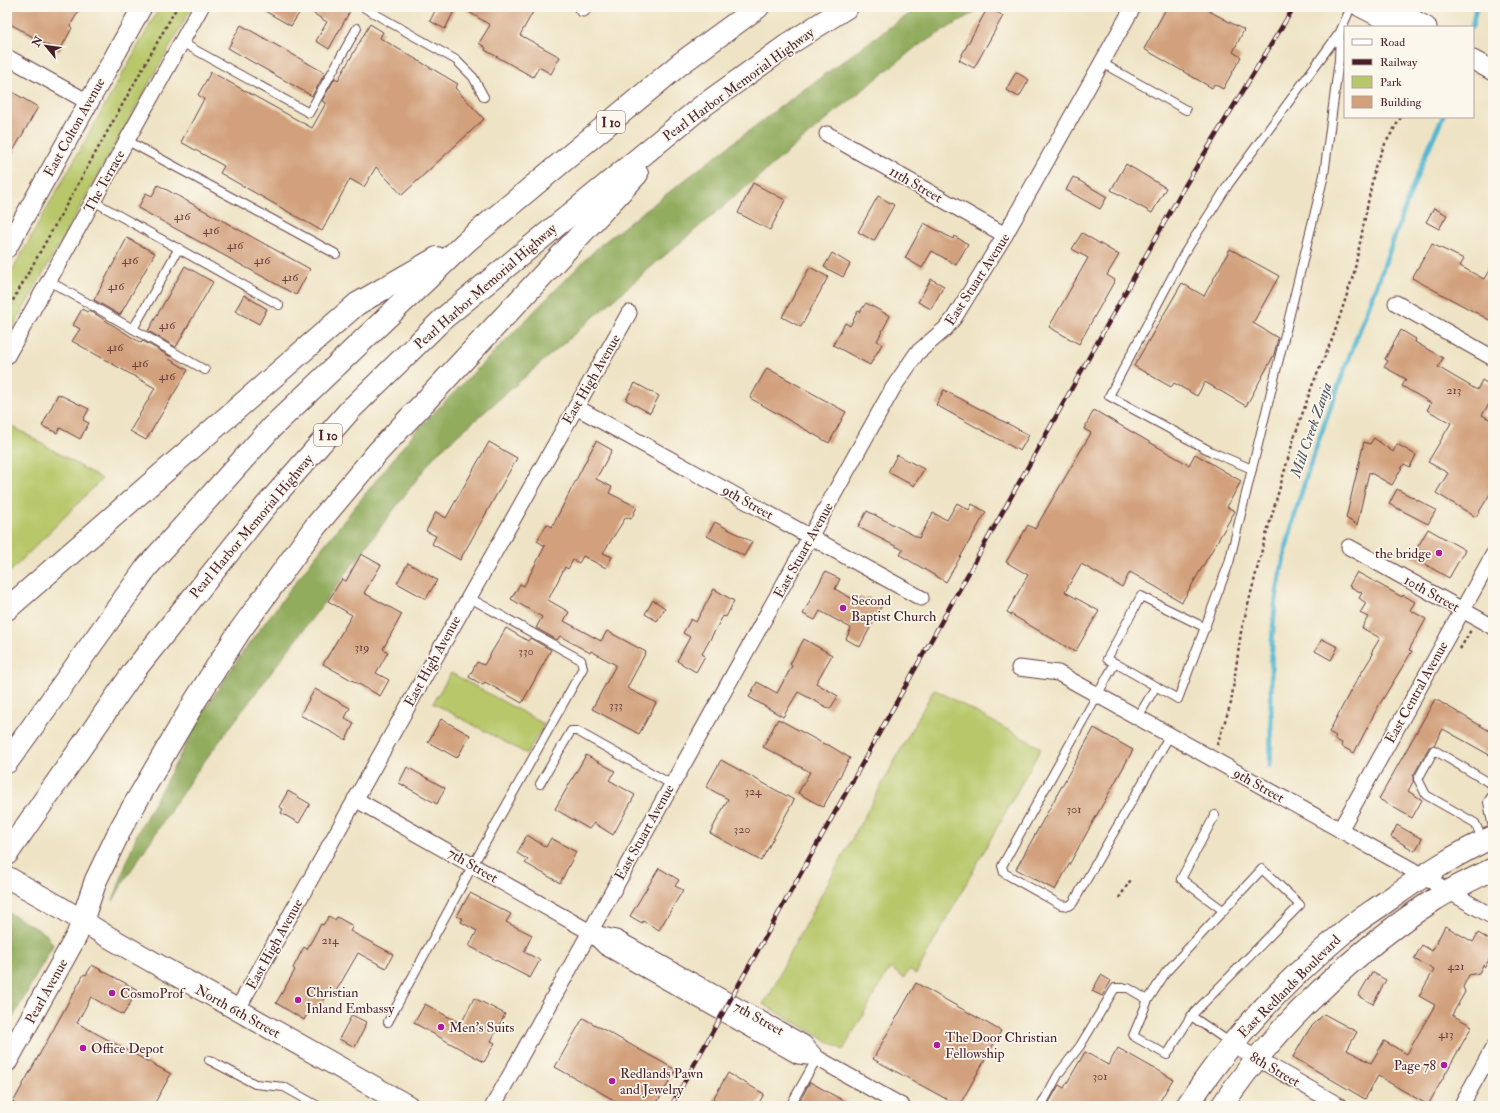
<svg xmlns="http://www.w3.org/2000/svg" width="1500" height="1113" viewBox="0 0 1500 1113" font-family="'IM FELL Double Pica',serif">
	<rect width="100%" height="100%" fill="#fbf7ec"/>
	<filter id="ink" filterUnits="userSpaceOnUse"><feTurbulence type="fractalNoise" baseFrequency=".025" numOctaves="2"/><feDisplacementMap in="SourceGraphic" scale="8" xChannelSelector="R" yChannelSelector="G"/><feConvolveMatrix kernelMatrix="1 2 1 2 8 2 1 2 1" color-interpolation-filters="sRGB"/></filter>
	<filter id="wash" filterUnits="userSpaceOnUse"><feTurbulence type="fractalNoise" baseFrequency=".012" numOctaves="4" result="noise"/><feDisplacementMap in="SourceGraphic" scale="16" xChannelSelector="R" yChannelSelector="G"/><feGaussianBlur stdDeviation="0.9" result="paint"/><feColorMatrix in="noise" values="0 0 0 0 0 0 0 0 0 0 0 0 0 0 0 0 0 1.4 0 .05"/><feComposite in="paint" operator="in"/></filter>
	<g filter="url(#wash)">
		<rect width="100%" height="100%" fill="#eee3c4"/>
		<g fill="#b7c769" stroke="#80734a">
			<path d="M160,7H192L7,338V280Z"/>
			<path d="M7,423L102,479L7,575Z"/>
			<path d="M451,673L544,724L527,754L433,703Z"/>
			<path d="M934,689L1041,748L916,974L909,970L904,978L890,968L843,1050L763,1004L772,991L788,956Z"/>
		</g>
		<g fill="#91ac5d" stroke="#6e6644">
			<path d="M921,7H983L916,47L834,113L657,262L435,455L194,775L124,881L113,901L137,834L207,706L245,649L314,558L414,433L599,246L780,107L894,24Z"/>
			<path d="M9,913L46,934L53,945L7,1028V915Z"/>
		</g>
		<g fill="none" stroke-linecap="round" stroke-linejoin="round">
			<g stroke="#52b6d1" stroke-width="5">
				<path d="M1472,27L1476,7"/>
				<path d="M1270,766C1273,703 1267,638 1280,576C1300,478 1339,385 1374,292C1397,233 1415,173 1443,117"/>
			</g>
		</g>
		<g id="blocks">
			<g fill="#d2a07b">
				<path d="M7,7H81L70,26L72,28L59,52L7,22Z"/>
				<path d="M258,7H303L291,26Z"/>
				<path d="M303,7H343L350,11L329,49L316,41L327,22Z"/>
				<path d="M437,7H456L445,29L430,21Z"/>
				<path d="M461,7H524L533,12L520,35L560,57L551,74L539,67L533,77L485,50L486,48L479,43L490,25Z"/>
				<path d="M988,7L1003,16L974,68L959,60Z"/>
				<path d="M1167,7H1202L1244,30L1233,52L1241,57L1223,89L1214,84L1212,88L1144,49Z"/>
				<path d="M370,24L383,32L380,38L458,84L455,88L484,119L402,195L376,167L364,187L350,179L322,231L220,173L224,166L181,142L204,99L198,95L211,72L312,128L326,103L322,101L335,78L338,80Z"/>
				<path d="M241,25L325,73L312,96L228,48Z"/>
				<path d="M1016,72L1029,80L1019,97L1006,90Z"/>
				<path d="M7,89L38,107L7,162Z"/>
				<path d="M1126,164L1166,188L1152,213L1111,190Z"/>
				<path d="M1073,177L1107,197L1100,209L1066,190Z"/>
				<path d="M753,183L785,200L770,230L738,213Z"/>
				<path d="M158,185L310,269L296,295L138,208L146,193L152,196Z"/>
				<path d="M878,196L894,205L874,241L858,232Z"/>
				<path d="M1434,208L1447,215L1439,229L1426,222Z"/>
				<path d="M924,223L953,239L954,236L968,244L956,265L932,251L922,268L905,258Z"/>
				<path d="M1082,233L1119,255L1107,275L1115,280L1079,344L1049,327L1088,258L1072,249Z"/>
				<path d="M127,238L155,253L120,315L94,300Z"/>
				<path d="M1432,244L1464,259L1460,266L1484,279L1493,263V322L1412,278Z"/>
				<path d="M1230,249L1279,276L1253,323L1278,338L1274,355L1246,406L1205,382L1197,396L1174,383L1171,387L1134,366L1182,283L1204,296Z"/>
				<path d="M832,253L850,264L843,277L824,267Z"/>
				<path d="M185,266L213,282L176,347L148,331Z"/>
				<path d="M810,267L828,277L801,327L782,317Z"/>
				<path d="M931,279L944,286L931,309L918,302Z"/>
				<path d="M244,295L267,309L259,324L235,311Z"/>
				<path d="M866,303L890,316L877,341L882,344L870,365L833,345L845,323L850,326L858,311L860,312Z"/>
				<path d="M82,309L87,312L89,310L141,343L143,341L171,357L169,359L188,370L146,440L130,431L155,388L72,341L80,329L73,325Z"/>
				<path d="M1401,330L1416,339L1415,342L1443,358L1438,367L1477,390L1482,380L1493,387V398L1482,415L1493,421V489L1476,517L1436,493L1448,473L1428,462L1451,423L1427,410L1431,403L1402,386L1406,379L1384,367L1388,361L1385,359Z"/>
				<path d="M767,368L846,412L829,443L750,398Z"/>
				<path d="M635,383L659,396L650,413L626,400Z"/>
				<path d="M944,390L1029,435L1020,451L936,405Z"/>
				<path d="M58,394L89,409L83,420L89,423L80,439L60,428L57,433L42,426Z"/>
				<path d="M1094,410L1189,465L1195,454L1241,481L1227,507L1235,511L1182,602L1130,572L1122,587L1081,564L1065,592L1099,611L1075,652L1007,612L1028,575L1006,562L1028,525L1035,529L1091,433L1084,429Z"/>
				<path d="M1374,438L1393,452L1397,444L1416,455L1410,467L1404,464L1392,485L1369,472L1357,525L1346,518L1364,442L1370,444Z"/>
				<path d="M596,441L612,450L596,479L612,487L609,493L637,507L631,519L626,517L603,553L612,557L606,568L583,556L579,563L573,560L568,569L565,567L548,600L569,612L564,621L601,641L607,631L646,652L627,688L656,703L639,734L592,709L616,665L591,651L590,653L560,636L557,640L536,628L542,617L511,599L520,584L524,586L545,546L537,541L547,524L552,527Z"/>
				<path d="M489,442L517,458L460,560L432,544L436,536L426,531L436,512L446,518Z"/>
				<path d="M897,455L924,469L914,486L888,472Z"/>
				<path d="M1397,489L1436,510L1428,524L1389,504Z"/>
				<path d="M957,503L969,510L972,504L986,512L946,582L900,555L903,550L858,527L867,511L919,538L933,513L947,520Z"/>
				<path d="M715,522L752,542L744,556L707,536Z"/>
				<path d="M1428,529L1465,550L1449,578L1412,557Z"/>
				<path d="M361,554L381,565L364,593L402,614L383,649L388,652L376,673L389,680L380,696L323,664L352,615L328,601L342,579L346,581Z"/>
				<path d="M408,563L437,580L426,599L397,583Z"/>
				<path d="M825,572L840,579L835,589L858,602L860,597L867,600L868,597L882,605L860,647L846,639L851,628L820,611L815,620L803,614Z"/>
				<path d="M1357,572L1402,597L1403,595L1415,602L1410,610L1426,619L1409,650L1412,651L1378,707L1354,753L1341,746L1342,743L1334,739L1336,736L1329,732L1351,690L1373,654L1371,653L1380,638L1362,628L1368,617L1360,613L1366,603L1359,598L1362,593L1349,586Z"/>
				<path d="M714,589L734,601L726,617L723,616L702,654L705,656L696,672L677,661L690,637L683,633L691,619L696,622Z"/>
				<path d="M653,600L665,608L657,621L645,614Z"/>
				<path d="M506,628L528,641L530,638L551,650L522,703L485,682L483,685L469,677L477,662L484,665Z"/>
				<path d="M804,639L832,655L816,683L838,696L830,709L798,692L783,717L749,697L757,682L777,693L792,666L790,664Z"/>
				<path d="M1322,639L1338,647L1331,660L1315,651Z"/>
				<path d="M315,689L350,708L345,718L354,723L346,740L300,715Z"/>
				<path d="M1435,699L1493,733V757L1443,729L1434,745L1429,747L1413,776V782L1408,791L1422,800L1412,818L1379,799Z"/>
				<path d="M441,719L470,735L457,758L428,742Z"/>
				<path d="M778,719L826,745L827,744L850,758L823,807L798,793L810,772L763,747Z"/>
				<path d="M1094,728L1133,750L1055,890L1016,869Z"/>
				<path d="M586,755L615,771L609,780L635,795L613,835L594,823L589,829L555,809Z"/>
				<path d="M721,760L794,800L761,861L710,833L728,799L706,787Z"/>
				<path d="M407,767L445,788L437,804L399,783Z"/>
				<path d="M288,791L310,804L299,823L281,813L283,809L279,807Z"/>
				<path d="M1397,825L1422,839L1415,851L1391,837Z"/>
				<path d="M527,835L546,847L551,838L576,852L560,883L525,863L528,860L517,853Z"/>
				<path d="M659,868L679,880L675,886L683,890L659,930L643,921L642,923L630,916Z"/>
				<path d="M470,893L511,914L506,922L532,935L524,952L540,960L530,978L469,946L477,931L461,922L463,919L457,916Z"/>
				<path d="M329,916L335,920L337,917L353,926L350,931L393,954L386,968L358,953L335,993L330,990L316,1014L309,1011L304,1020L276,1003L295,970L293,968L304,947L307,949L321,924L323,925Z"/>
				<path d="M1445,926L1473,942L1478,933L1493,942V952L1485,967L1483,965L1479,973L1469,975L1463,987L1465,992L1452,1015L1472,1026L1428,1105L1378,1076L1365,1099L1293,1057L1310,1028L1324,1014L1357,1032L1347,1050L1371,1063L1384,1041L1407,1054L1435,1005L1419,996L1434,970L1414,959L1422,945L1432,951Z"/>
				<path d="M92,965L138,990L123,1015L91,997L77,1023L171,1074L153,1106H11L84,974L86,975Z"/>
				<path d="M1372,972L1386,980L1373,1004L1358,996Z"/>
				<path d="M1101,975L1111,981L1102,996L1092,991Z"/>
				<path d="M916,983L1001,1031L959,1106L873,1059Z"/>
				<path d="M474,998L505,1014L491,1041L495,1043L484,1062L414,1023L425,1004L461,1024Z"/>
				<path d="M352,1015L366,1022L364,1027H365L355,1047L339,1039Z"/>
				<path d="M583,1018L676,1070L655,1106H625L555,1067Z"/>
				<path d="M1118,1048L1173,1079L1157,1106H1047L1059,1085L1064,1088L1085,1052L1108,1065Z"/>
				<path d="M728,1073L764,1094L757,1106H709Z"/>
				<path d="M810,1082L853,1106H797Z"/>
			</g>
		</g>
	</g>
	<g filter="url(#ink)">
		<use href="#blocks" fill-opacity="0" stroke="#633c42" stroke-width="1"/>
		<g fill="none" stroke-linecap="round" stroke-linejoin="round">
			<g stroke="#633c42" stroke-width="10">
				<g id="service">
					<path d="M363,7L456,60L473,77L484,97"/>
					<path d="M1340,32L1228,185L1184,254L1109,396L1212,452L1252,469L1324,175L1339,60L1340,32L1351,7"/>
					<path d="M181,42L309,113L357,28"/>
					<path d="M1102,63L1186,110"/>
					<path d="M126,140L336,254"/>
					<path d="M93,201L279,305"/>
					<path d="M49,281L205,370"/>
					<path d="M133,329L179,248"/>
					<path d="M1115,663L1107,659L1141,596L1206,628"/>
					<path d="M1138,717L1156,686"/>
					<path d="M1170,735L1073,903L1069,906L1061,905L1004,873L1002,866L1115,663L1178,699L1229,563L1252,469"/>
					<path d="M540,784L571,731H577L671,784"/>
					<path d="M1493,794L1488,802L1493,828"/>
					<path d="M1215,815L1181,879L1224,911"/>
					<path d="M1483,840L1475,823L1426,795L1418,779L1434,750L1493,785"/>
					<path d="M1191,1016L1300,905L1262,869L1166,972L1148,1000L1133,1036L1167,1055L1191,1016L1231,1043"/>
					<path d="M388,1022L473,865L583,668L581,660L468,597"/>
					<path d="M209,1060L255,1084L284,1087L318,1106"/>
					<path d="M790,1106L817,1058"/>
					<path d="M1041,1106L1059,1073L1080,1046L1115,988H1128L1148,1000"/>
				</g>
			</g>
			<g stroke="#633c42" stroke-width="17">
				<g id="minor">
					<path d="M581,7L583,9"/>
					<path d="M7,57L88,102"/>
					<path d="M827,134L1005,235"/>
					<path d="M1396,303L1493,358"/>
					<path d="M7,356L201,7"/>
					<path d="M576,407L921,598"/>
					<path d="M1349,547L1493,627"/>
					<path d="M1019,668L1058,673L1407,867L1493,917"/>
					<path d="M355,799L590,932L605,947L798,1056L817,1058L902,1106"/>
					<path d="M1340,830L1493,555"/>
					<path d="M590,932L616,938L804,1043L817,1058"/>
					<path d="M237,1010L629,313"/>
					<path d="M1232,1044L1340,1106"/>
					<path d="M493,1106L893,388L917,353L945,329L954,318L1005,235L1133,7"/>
					<path d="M1461,1106L1493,1048"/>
				</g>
			</g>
			<g stroke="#633c42" stroke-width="21">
				<g id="tertiary">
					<path d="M1360,7L1399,27"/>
					<path d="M1392,7L1427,27"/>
					<path d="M1473,60L1493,71"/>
					<path d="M7,248L142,7"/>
				</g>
			</g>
			<g stroke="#633c42" stroke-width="23">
				<g id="secondary">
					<path d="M7,877L60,907L105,935L408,1106"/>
					<path d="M7,1061L77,935L82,921"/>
				</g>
			</g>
			<g stroke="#633c42" stroke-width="24">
				<g id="primary">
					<path d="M1187,1106C1229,1041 1283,983 1343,933C1356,921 1372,912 1387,901C1421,877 1455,854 1493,837"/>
					<path d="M1222,1106C1271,1031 1358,948 1434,900C1453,888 1473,879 1493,869"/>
				</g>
			</g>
			<g stroke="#633c42" stroke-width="24">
				<g id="motorway">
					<path d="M7,609L357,304L437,258"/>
					<path d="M7,762L147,567L272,427L467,241L680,64L758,7"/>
					<path d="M7,854L134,671L265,507L350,410L444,318L700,108L792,42L847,7"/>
					<path d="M82,921L96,880L122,826L195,701L239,632L315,527L377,453L637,174"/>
				</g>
			</g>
			<g stroke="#633c42" stroke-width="2.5" stroke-dasharray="3 3" stroke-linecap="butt">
				<path d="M7,311L177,7"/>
				<path d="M1460,649L1471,630"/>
				<path d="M1217,745L1231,703L1241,632L1263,546L1294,438L1312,386L1333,337L1354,273L1375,167L1385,144L1401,117"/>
				<path d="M1119,898L1132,878"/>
			</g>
			<use href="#service" stroke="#fff" stroke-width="8"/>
			<use href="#minor" stroke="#fff" stroke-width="15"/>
			<use href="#tertiary" stroke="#fff" stroke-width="19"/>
			<use href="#secondary" stroke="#fff" stroke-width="21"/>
			<use href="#primary" stroke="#fff" stroke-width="22"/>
			<use href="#motorway" stroke="#fff" stroke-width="22"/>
			<g stroke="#4a1f2b" stroke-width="4.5">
				<path id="rail" d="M671,1106L1183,189L1294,7"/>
			</g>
			<use href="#rail" stroke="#fbf7ec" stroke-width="3" stroke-dasharray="9" stroke-linecap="butt"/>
		</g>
	</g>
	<g fill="#b5179e" stroke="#fbf7ec" stroke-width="1.5">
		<circle cx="1439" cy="553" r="4"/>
		<circle cx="843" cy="608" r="4"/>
		<circle cx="112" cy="993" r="4"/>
		<circle cx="298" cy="1000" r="4"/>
		<circle cx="441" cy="1027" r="4"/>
		<circle cx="937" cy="1045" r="4"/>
		<circle cx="83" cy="1048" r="4"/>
		<circle cx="1444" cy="1065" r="4"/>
		<circle cx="612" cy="1081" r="4"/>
	</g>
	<g text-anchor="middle" stroke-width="3.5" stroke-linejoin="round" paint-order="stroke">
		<g font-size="12" fill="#6c3f3f">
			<text x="182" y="220">416</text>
			<text x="211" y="234">416</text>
			<text x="235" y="249">416</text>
			<text x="130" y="264">416</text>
			<text x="262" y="264">416</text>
			<text x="290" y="281">416</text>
			<text x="116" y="290">416</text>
			<text x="167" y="329">416</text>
			<text x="115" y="351">416</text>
			<text x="140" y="367">416</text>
			<text x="167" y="380">416</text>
			<text x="1454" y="394">213</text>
			<text x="362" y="651">319</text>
			<text x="526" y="655">330</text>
			<text x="616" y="709">333</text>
			<text x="753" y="795">324</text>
			<text x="1074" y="813">301</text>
			<text x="742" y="833">320</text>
			<text x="330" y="944">214</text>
			<text x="1456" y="970">421</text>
			<text x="1446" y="1038">413</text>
			<text x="1100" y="1080">301</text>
		</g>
		<g fill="#fbf7ec" stroke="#7f6065" stroke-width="1">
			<rect x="597" y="111" width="28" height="22" rx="3"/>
			<rect x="314" y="424" width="28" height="22" rx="3"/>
		</g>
		<g font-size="13" font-weight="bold" fill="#4a1f2b">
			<text x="611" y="127">I 10</text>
			<text x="328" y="440">I 10</text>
		</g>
		<g font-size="14" fill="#4a1f2b" stroke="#fbf7ec">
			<text transform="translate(738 84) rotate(-36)" y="5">Pearl Harbor Memorial Highway</text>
			<text transform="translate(74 127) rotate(-61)" y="5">East Colton Avenue</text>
			<text transform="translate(104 181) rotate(-61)" y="5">The Terrace</text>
			<text transform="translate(916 184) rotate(30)" y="5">11th Street</text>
			<text transform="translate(977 279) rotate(-57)" y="5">East Stuart Avenue</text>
			<text transform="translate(485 286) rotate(-41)" y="5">Pearl Harbor Memorial Highway</text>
			<text transform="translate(591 379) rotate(-60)" y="5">East High Avenue</text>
			<text transform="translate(748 502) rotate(29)" y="5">9th Street</text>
			<text transform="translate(251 526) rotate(-50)" y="5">Pearl Harbor Memorial Highway</text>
			<text transform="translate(803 550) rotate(-61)" y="5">East Stuart Avenue</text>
			<text transform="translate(1432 593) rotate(29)" y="5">10th Street</text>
			<text transform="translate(432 661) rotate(-61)" y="5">East High Avenue</text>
			<text transform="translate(1416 692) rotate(-61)" y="5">East Central Avenue</text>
			<text transform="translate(1259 785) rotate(29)" y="5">9th Street</text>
			<text transform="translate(644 832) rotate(-61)" y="5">East Stuart Avenue</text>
			<text transform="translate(473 865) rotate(30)" y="5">7th Street</text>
			<text transform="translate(274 944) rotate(-61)" y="5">East High Avenue</text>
			<text transform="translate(1289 986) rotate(-45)" y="5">East Redlands Boulevard</text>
			<text transform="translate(46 991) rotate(-61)" y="5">Pearl Avenue</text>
			<text transform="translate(238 1011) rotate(29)" y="5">North 6th Street</text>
			<text transform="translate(759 1018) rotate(29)" y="5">7th Street</text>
			<text transform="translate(1275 1069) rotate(30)" y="5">8th Street</text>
		</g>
		<g font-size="14" fill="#4a1f2b" stroke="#fbf7ec" text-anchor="start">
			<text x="1431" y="558" text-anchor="end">the bridge</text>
			<text x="851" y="605">Second<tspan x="851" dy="16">Baptist Church</tspan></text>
			<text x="306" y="997">Christian<tspan x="306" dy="16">Inland Embassy</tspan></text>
			<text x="120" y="998">CosmoProf</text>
			<text x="449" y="1032">Men's Suits</text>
			<text x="945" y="1042">The Door Christian<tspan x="945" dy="16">Fellowship</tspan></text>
			<text x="91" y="1053">Office Depot</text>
			<text x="1436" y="1070" text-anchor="end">Page 78</text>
			<text x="620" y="1078">Redlands Pawn<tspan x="620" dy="16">and Jewelry</tspan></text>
		</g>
		<g font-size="15" font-style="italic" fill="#4d5465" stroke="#fbf7ec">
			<text transform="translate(1311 430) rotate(-71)" y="5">Mill Creek Zanja</text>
		</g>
	</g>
	<rect width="1500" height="1113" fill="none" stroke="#fbf7ec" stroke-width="24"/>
	<rect x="1344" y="26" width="130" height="92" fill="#fbf7ec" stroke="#b4a19f"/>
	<rect x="1352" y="39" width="20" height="6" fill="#ffffff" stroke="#b4a19f"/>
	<text x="1380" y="46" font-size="12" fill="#4a1f2b">Road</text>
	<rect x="1352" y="59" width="20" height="6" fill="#4a1f2b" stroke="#b4a19f"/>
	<text x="1380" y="66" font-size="12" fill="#4a1f2b">Railway</text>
	<rect x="1352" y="76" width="20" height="12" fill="#b7c769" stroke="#b4a19f"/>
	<text x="1380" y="86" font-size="12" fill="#4a1f2b">Park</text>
	<rect x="1352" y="96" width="20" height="12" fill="#d2a07b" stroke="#b4a19f"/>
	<text x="1380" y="106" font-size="12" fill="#4a1f2b">Building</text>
	<g transform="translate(46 46) rotate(299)" stroke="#fbf7ec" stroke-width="3" paint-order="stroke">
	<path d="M0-3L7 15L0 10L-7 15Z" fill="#4a1f2b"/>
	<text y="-6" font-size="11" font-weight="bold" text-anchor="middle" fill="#4a1f2b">N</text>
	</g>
</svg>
